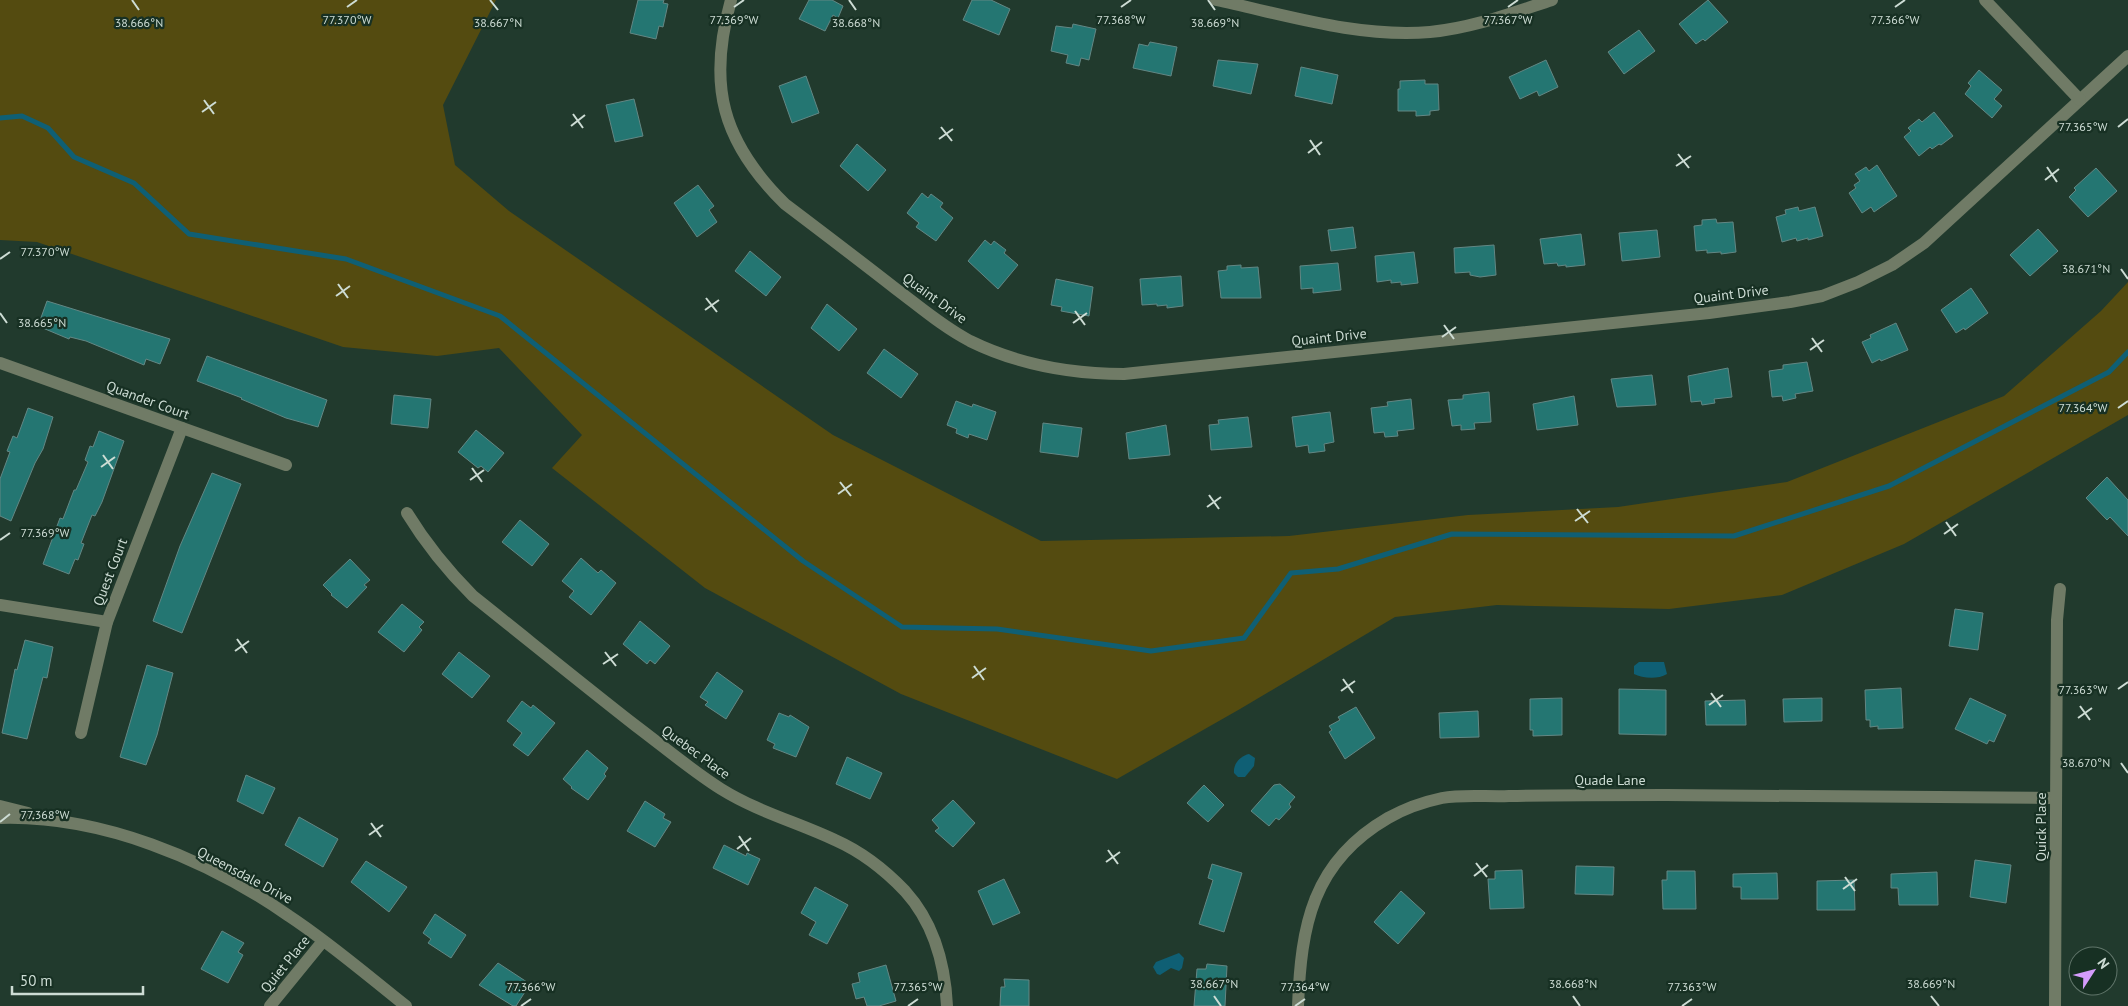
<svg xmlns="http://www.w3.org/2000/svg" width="2128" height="1006" viewBox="0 0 2128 1006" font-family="'PT Sans',sans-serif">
	<rect width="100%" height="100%" fill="#213a2d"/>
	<path fill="#544b10" d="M0,0H496L443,105L455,165L509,211L833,435L1041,541L1289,536L1468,515L1618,507L1787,482L2004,396L2101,311L2128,282V415L1904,544L1782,595L1669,609L1497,605L1395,617L1240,709L1117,779L901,694L705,588L552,468L582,435L499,348L437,356L343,347L37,242L0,240Z"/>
	<g fill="#0f5f74">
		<path d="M1639,662H1664L1667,674C1657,680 1642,678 1634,674V666Z"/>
		<path d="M1249,754L1255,758L1254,766L1245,777H1238L1234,773C1233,764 1240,756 1249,754Z"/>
		<path d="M1179,953L1184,958L1182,968L1179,971L1171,968L1160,975L1157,974L1153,967L1156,962Z"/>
	</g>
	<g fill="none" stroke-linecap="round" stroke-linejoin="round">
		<path stroke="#0f5f74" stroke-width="5" d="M0,118L22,116L48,128L74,157L134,183L189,234L346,259L500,316L803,561L902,627L997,629L1151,651L1244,638L1291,573L1338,569L1452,534L1734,536L1889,486L2109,372L2128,352"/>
	</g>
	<g fill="#247672" stroke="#638784">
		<path d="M638,0H664L663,3L668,4L663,27L659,26L656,39L630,33Z"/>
		<path d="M809,0H832L843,6L838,18L833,15L825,31L799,19Z"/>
		<path d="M972,0H991L1010,9L999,35L963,20Z"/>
		<path d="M1708,0L1728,22L1705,41L1703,39L1696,44L1679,24Z"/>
		<path d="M1073,24L1096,29L1089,60L1081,58L1079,66L1066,63L1068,55L1051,51L1056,26L1072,28Z"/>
		<path d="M1639,30L1655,51L1624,74L1608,52Z"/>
		<path d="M1150,42L1177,47L1171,76L1133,68L1139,44L1148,46Z"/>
		<path d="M1218,60L1258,64L1251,94L1213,86Z"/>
		<path d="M1546,60L1558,87L1539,96L1537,91L1520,99L1509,77Z"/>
		<path d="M1301,67L1338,75L1332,104L1295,96Z"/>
		<path d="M1979,70L2002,90L1994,99L2002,106L1992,118L1965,94L1971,86L1968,83Z"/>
		<path d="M806,76L819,113L792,123L779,86Z"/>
		<path d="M1425,80V84H1438L1439,110L1430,111V115L1416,116V111H1398V89H1400V81Z"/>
		<path d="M634,99L643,136L615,142L606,105Z"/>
		<path d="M1934,112L1953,136L1941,145L1939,144L1932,149L1930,147L1919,156L1904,137L1911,131L1908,128L1919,119L1922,122Z"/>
		<path d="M857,144L886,170L868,191L840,166Z"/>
		<path d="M1877,165L1897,196L1874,212L1871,207L1862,213L1849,193L1856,188L1854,185L1860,181L1855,174L1866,167L1869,171Z"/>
		<path d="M2096,168L2117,191L2088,217L2069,197L2076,190L2074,188Z"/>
		<path d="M698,185L714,206L709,210L717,222L697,237L674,203Z"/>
		<path d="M922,193L928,198L931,194L943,203L940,207L953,218L936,241L916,227L919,223L907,213Z"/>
		<path d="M1798,207L1799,211L1815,207L1823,236L1808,240V238L1797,241L1796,238L1782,242L1776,217L1786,214L1785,210Z"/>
		<path d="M1716,219L1717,223L1733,222L1736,252L1721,254V252L1707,253V250L1696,251L1694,226L1702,225V220Z"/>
		<path d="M1353,227L1356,248L1331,251L1328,230Z"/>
		<path d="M2038,229L2058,251L2030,276L2010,255Z"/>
		<path d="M1657,230L1660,257L1622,261L1619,233Z"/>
		<path d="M1581,234L1585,265L1566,267V265L1558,266L1557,263L1544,264L1540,239Z"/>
		<path d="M985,240L991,245L994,241L1006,250L1004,253L1018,265L998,289L968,261Z"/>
		<path d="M1494,245L1496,275L1480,277L1470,275V272L1455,273L1454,248Z"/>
		<path d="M750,251L781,277L766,296L735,271Z"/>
		<path d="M1414,252L1418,283L1401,285V282L1391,283V280L1377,282L1375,256Z"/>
		<path d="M1338,263L1341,290L1313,293V288L1301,289L1300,266Z"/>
		<path d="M1241,265V268L1258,267L1261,298H1221L1218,271L1227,270V266Z"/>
		<path d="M1181,276L1183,306L1167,308V305L1157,306V304L1142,305L1140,279Z"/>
		<path d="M1056,279L1093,287L1089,316L1061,311L1062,307L1051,305Z"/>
		<path d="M1971,288L1988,313L1965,330L1964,328L1956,333L1941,310Z"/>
		<path d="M47,301L170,339L160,364L146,359L144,365L86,341L70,337L69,339L38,326Z"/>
		<path d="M827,304L857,329L839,351L811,328Z"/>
		<path d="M1896,323L1908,350L1881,361L1880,359L1872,363L1862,342L1871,338L1870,335Z"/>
		<path d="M884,349L918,374L901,398L867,373Z"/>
		<path d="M207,356L327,400L318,427L286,418L241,399L242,398L197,381Z"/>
		<path d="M1807,362L1813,391L1795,394L1796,398L1783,401L1782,396L1772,397L1769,371L1783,369V365Z"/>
		<path d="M1728,368L1732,397L1714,399L1715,403L1702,405L1701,401L1691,402L1688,376Z"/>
		<path d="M1652,375L1656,405L1617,407L1611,379Z"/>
		<path d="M1489,392L1491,422L1474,423L1475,429L1461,430V425L1452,426L1448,400L1463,399V395Z"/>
		<path d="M394,395L431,399L428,428L391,424Z"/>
		<path d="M1574,396L1578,425L1537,430L1533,404Z"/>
		<path d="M1411,399L1414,429L1397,431L1398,436L1385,437L1384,432L1374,433L1371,408L1388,406L1387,402Z"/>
		<path d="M956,401L972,407L973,404L996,412L987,440L969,434L968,438L956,433L957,429L947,425Z"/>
		<path d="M28,408L53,417L43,449L35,463L11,521L0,516V479L10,452L7,451L13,436L17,438Z"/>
		<path d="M1330,412L1334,442L1324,444L1325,451L1309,453L1308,445L1296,447L1292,417Z"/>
		<path d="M1248,417L1252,447L1211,450L1209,425L1219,424L1218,420Z"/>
		<path d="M1043,423L1082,428L1078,457L1040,452Z"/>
		<path d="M1166,425L1170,455L1129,459L1126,433Z"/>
		<path d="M476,430L504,453L488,472L481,466L478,468L458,452Z"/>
		<path d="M99,431L124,441L102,502L95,516L92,515L81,543L84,544L78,560L75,559L69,574L43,564L60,518L63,519L74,490H76L88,462L85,460L90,446L93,447Z"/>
		<path d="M212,473L241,484L182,633L153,621L180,546Z"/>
		<path d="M2107,477L2128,500V536L2110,517L2107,520L2086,498Z"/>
		<path d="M520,520L549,544L532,566L502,542Z"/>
		<path d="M581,558L598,573L601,570L616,583L591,615L569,597L574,591L562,581Z"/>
		<path d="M350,559L370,580L364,585L367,587L347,608L331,595L332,594L323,585Z"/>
		<path d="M402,604L424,622L419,627L422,630L404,652L378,632Z"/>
		<path d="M1955,609L1983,613L1978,650L1949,646Z"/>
		<path d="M640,621L670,646L655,664L650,660L647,664L623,644Z"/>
		<path d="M25,640L53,647L47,678L43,677L27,739L2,733L15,669L17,670Z"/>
		<path d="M459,652L490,676L472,698L442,674Z"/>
		<path d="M147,665L173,673L157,735L146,765L120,757Z"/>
		<path d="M717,672L743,691L726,719L705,705L708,702L700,697Z"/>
		<path d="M1901,688L1903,728L1878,729V726L1870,727V720H1866L1865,690Z"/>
		<path d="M1619,689L1666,690V735L1619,734Z"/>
		<path d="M1562,698V735L1533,736V730H1530V699Z"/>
		<path d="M1822,698V721L1784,722L1783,699Z"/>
		<path d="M1970,698L2006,715L1994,742L1989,740L1987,744L1955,729Z"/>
		<path d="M1745,700L1746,725H1706L1705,701Z"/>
		<path d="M522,701L531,708L533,705L555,723L528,756L513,745L522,733L507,721Z"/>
		<path d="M1356,707L1375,738L1345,759L1329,732L1332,730L1329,726L1340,720L1338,717Z"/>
		<path d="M1478,711L1479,737L1440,738L1439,713Z"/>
		<path d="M779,713L789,717L790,715L809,727L796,757L773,748L775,744L767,740Z"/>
		<path d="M587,750L608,768L604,774L606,776L588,800L571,788L572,787L563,779Z"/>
		<path d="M847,757L882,773L870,799L836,784Z"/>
		<path d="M246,775L275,788L263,814L237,801Z"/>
		<path d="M1280,784L1295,797L1289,804L1291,807L1279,820L1276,818L1269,826L1251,811L1274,785Z"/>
		<path d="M1204,785L1224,805L1208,822L1187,803Z"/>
		<path d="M953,800L975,823L953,847L935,831L939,828L932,820Z"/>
		<path d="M645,801L665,814L663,818L671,822L655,847L627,831Z"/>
		<path d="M299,817L338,839L323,867L285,845Z"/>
		<path d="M724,845L746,856L747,853L760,859L748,885L713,868Z"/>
		<path d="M1975,860L2011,865L2006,903L1970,897Z"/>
		<path d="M366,861L407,887L389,912L351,882Z"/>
		<path d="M1212,864L1242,873L1224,932L1199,924L1213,880L1208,878Z"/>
		<path d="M1576,866L1614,867L1613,895L1575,894Z"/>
		<path d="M1522,870L1524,908L1490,909L1488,879H1495V871Z"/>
		<path d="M1667,871H1695L1696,909H1663L1662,880H1667Z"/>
		<path d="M1937,872L1938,905H1899L1898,888H1891V874Z"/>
		<path d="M1777,873L1778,899H1741V887H1733V874Z"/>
		<path d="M1004,879L1020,913L993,925L978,891Z"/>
		<path d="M1854,880L1855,910H1817V881Z"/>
		<path d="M815,887L848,905L827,944L809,935L816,922L801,913Z"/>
		<path d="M1401,891L1425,913L1398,944L1374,922Z"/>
		<path d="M435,914L466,935L451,958L428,943L431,939L423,933Z"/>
		<path d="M222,931L244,943L238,952L243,955L228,983L201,969Z"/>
		<path d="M498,963L530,984L516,1006H513L479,985Z"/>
		<path d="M1207,964L1227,966L1225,1006H1194L1197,969H1206Z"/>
		<path d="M886,965L896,1001L879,1006H867L864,997L856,999L852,984L860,982L858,973Z"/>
		<path d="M1004,979L1029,980V1006H1000L1001,987H1005Z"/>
	</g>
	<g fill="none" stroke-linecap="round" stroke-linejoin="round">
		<g stroke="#707b66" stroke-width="12">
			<path d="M731,0C707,85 722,142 785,204C822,232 859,260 896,289C920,307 943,327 970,341C1017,364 1072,374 1124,374L1709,313L1790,302L1822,296L1858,282L1892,265L1924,243L2128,56"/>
			<path d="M1216,0C1286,15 1358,38 1430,32C1472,28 1512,13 1552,0"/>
			<path d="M1985,0L2080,100"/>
			<path d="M0,363L286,465"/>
			<path d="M407,513C426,544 447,570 473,596C527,639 581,683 636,726C664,747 691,770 721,789C758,812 797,822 835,840C862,852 885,870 905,891C934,923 945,964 947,1006"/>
			<path d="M0,605L107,622"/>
			<path d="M81,733L107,622L182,428"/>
			<path d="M0,806L28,813"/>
			<path d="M0,818C101,815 207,859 289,916C330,943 368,976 406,1006"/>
			<path d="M270,1006L323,941"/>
			<path d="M1298,1006C1301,926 1312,862 1388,818C1404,809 1423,802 1442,798C1463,794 1488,797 1509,796C1561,795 1614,795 1666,795C1796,795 1926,796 2056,798"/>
			<path d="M2055,1006L2057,620L2060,589"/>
		</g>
	</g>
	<path fill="none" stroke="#cddcd4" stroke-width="2" d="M132,0L139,10M490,0L498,10M849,0L856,10M1208,0L1215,10M347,7L357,0M734,7L744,0M1121,7L1131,0M1508,7L1518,0M1895,7L1905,0M204,100L214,114M202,112L216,102M573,114L583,128M571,126L585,115M941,127L952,141M2118,127L2128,119M939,139L953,129M1310,140L1320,155M1308,153L1322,142M1678,154L1689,168M1676,166L1691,156M2047,167L2057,182M2045,180L2059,169M0,259L10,252M2121,269L2128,279M338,284L348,298M336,296L350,286M706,298L717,312M705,310L719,300M1075,311L1085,325M0,313L7,323M1073,323L1087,313M1444,325L1454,339M1442,337L1456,327M1812,338L1822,352M1810,350L1824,340M2118,408L2128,401M103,455L113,469M101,467L115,457M472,468L482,482M470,480L484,470M840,482L851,496M838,494L852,484M1209,495L1219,509M1207,507L1221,497M1577,509L1588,523M1575,521L1590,511M1946,522L1956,536M1944,534L1958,524M0,540L10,533M237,639L247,653M235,651L249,641M605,652L616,666M603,664L618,654M974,666L984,680M972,678L986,668M1343,679L1353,693M2118,689L2128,682M1341,691L1355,681M1711,693L1721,707M1709,705L1723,695M2080,706L2090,720M2078,718L2092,708M2121,763L2128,773M0,822L10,814M371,823L381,837M369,835L383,825M739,836L749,851M737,849L751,838M1108,850L1118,864M1106,862L1120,852M1476,863L1487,877M1474,876L1488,865M1845,877L1855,891M1843,889L1857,879M1214,996L1221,1006M1573,996L1580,1006M1931,996L1939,1006M521,1006L531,999M908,1006L918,999M1295,1006L1305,999M1682,1006L1692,999"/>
	<g text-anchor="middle" stroke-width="4.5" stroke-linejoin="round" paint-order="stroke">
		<g font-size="14" fill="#cddcd4" stroke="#173023">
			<text transform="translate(1731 294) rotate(-7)" y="5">Quaint Drive</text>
			<text transform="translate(935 298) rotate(36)" y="5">Quaint Drive</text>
			<text transform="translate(1329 337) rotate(-6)" y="5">Quaint Drive</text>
			<text transform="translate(148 400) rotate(20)" y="5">Quander Court</text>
			<text transform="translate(110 572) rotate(-69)" y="5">Quest Court</text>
			<text transform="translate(696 752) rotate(36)" y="5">Quebec Place</text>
			<text x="1610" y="785">Quade Lane</text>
			<text transform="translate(2041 827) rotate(-90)" y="5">Quick Place</text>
			<text transform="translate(245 875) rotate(28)" y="5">Queensdale Drive</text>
			<text transform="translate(285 964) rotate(-51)" y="5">Quiet Place</text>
		</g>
	</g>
	<g font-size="12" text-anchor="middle" fill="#cddcd4" stroke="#173023" stroke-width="4.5" stroke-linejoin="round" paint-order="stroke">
		<text x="347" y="24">77.370°W</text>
		<text x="734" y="24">77.369°W</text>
		<text x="1121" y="24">77.368°W</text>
		<text x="1508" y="24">77.367°W</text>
		<text x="1895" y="24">77.366°W</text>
		<text x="139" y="27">38.666°N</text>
		<text x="498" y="27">38.667°N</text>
		<text x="856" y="27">38.668°N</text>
		<text x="1215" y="27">38.669°N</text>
		<text x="2083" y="131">77.365°W</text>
		<text x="45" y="256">77.370°W</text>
		<text x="2086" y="273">38.671°N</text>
		<text x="42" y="327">38.665°N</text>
		<text x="2083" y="412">77.364°W</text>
		<text x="45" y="537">77.369°W</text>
		<text x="2083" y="694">77.363°W</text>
		<text x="2086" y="767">38.670°N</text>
		<text x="45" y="819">77.368°W</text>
		<text x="1214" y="988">38.667°N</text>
		<text x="1573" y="988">38.668°N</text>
		<text x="1931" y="988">38.669°N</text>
		<text x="531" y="991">77.366°W</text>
		<text x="918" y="991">77.365°W</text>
		<text x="1305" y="991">77.364°W</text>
		<text x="1692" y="991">77.363°W</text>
	</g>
	<g transform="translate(2093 971) rotate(54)"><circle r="24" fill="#173023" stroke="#60756a"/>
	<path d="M0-4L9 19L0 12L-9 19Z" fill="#d49cfb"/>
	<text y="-8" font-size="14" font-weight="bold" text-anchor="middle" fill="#cddcd4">N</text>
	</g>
	<path d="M12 986v8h131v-8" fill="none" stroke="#cddcd4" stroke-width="2.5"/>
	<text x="20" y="986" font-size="15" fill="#cddcd4" stroke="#173023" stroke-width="4" paint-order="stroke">50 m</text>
</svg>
